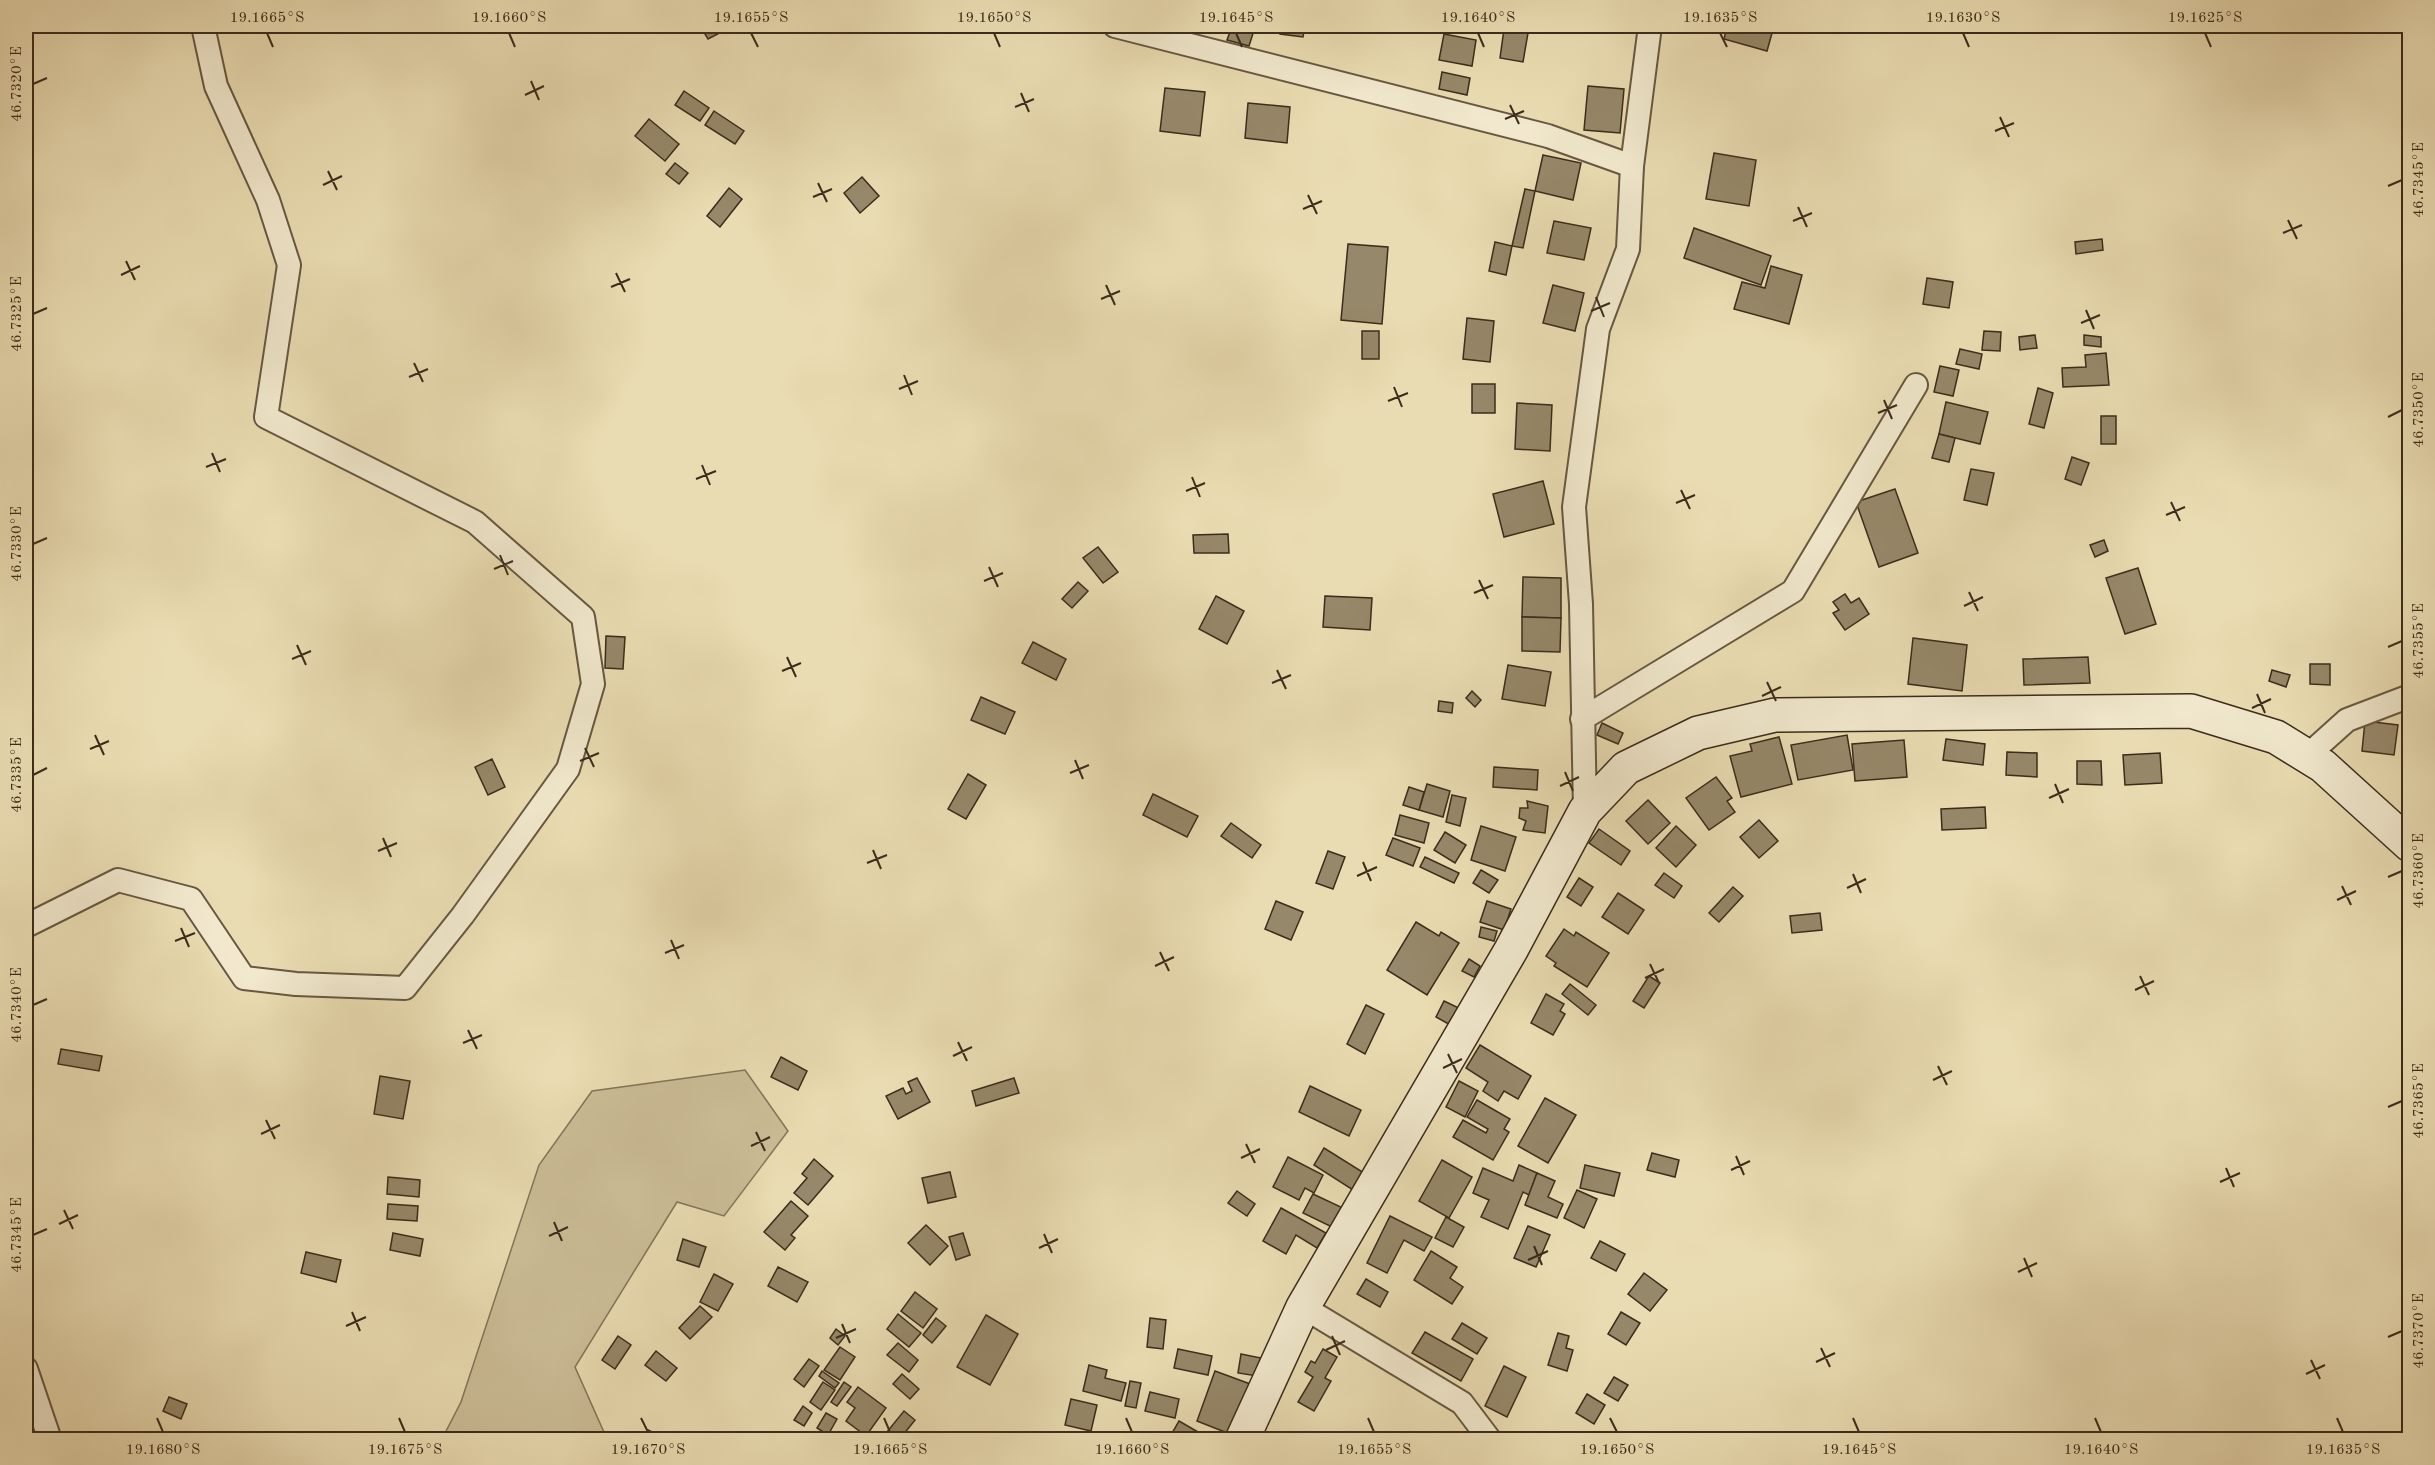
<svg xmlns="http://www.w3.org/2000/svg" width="2435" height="1465" viewBox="0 0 2435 1465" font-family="'Old Standard TT',serif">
	<rect width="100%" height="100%" fill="#eadcb2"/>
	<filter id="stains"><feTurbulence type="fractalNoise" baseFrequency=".00333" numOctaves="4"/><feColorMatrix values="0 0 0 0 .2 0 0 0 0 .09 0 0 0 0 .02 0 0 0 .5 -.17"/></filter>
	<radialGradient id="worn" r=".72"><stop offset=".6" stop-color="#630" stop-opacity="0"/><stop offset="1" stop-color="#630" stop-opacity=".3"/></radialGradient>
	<path fill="#ccbe98" stroke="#84755a" stroke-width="1.5" d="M745,1070L788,1131L724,1216L677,1202L575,1367L607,1439H442L461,1402L539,1165L592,1091Z"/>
	<g fill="#96886a" stroke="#3b2c1b" stroke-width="1.5">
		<path d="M709,26H733L708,39L702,29Z"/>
		<path d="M1232,26L1255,27L1249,46L1227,40Z"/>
		<path d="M1281,26H1305L1303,37L1280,34Z"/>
		<path d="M1727,26H1774L1767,51L1724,39Z"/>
		<path d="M1504,29L1528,33L1523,62L1500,58Z"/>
		<path d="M1444,34L1476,40L1472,66L1439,60Z"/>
		<path d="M1442,72L1470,78L1467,95L1439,89Z"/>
		<path d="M1588,86L1624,89L1620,133L1584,130Z"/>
		<path d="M1165,88L1205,92L1200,136L1160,131Z"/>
		<path d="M684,91L709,108L700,121L675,105Z"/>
		<path d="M1248,103L1290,107L1287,143L1245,138Z"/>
		<path d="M714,111L744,131L735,144L705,125Z"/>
		<path d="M649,119L679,144L665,161L635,136Z"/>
		<path d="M1714,153L1756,160L1749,206L1706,199Z"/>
		<path d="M1543,155L1581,163L1573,200L1535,191Z"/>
		<path d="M675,163L688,173L679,184L666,174Z"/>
		<path d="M862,177L879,196L860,213L844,193Z"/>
		<path d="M729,188L742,199L720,227L707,216Z"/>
		<path d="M1525,189L1535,191L1523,248L1512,246Z"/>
		<path d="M1554,221L1591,228L1584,260L1547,253Z"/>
		<path d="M1694,228L1771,256L1761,285L1684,258Z"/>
		<path d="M2102,239L2103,250L2076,254L2075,242Z"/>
		<path d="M1495,242L1512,246L1506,275L1489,271Z"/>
		<path d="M1348,244L1388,247L1382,324L1341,320Z"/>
		<path d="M1771,266L1802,275L1789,324L1734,309L1742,282L1765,288Z"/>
		<path d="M1927,278L1953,282L1949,308L1923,304Z"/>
		<path d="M1553,285L1584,293L1575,331L1543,323Z"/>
		<path d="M1467,318L1494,321L1490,362L1463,359Z"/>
		<rect x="1362" y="331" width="17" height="28"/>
		<path d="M1984,331L2001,332L2000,351L1982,350Z"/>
		<path d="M2035,335L2037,348L2020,350L2019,337Z"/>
		<path d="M2084,335L2101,337V347L2084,345Z"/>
		<path d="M1960,349L1982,354L1979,369L1956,364Z"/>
		<path d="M2106,353L2109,385L2063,387L2062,368L2086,367L2085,355Z"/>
		<path d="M1940,366L1959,370L1953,396L1934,392Z"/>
		<rect x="1472" y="384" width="23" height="29"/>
		<path d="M2038,388L2053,393L2044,428L2029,424Z"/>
		<path d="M1946,402L1988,412L1980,444L1939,434Z"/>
		<path d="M1517,403L1552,405L1550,451L1515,449Z"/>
		<rect x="2101" y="416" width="15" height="28"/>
		<path d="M1939,434L1955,438L1949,462L1932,458Z"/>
		<path d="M2072,457L2089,463L2081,485L2065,479Z"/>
		<path d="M1971,469L1994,473L1987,505L1964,500Z"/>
		<path d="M1543,481L1554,524L1504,537L1493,494Z"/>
		<path d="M1895,489L1918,553L1879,567L1856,502Z"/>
		<path d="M1228,534L1229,553H1194L1193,535Z"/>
		<path d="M2104,540L2108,551L2095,557L2090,545Z"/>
		<path d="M1098,547L1118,572L1103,583L1083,558Z"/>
		<path d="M2138,568L2156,624L2125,634L2106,578Z"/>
		<path d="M1523,577L1561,578V618L1522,617Z"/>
		<path d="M1078,582L1088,591L1072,608L1062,599Z"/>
		<path d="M1845,594L1851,603L1859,598L1869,614L1845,630L1833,613L1839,610L1833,602Z"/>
		<path d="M1216,596L1244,611L1227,644L1199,629Z"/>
		<path d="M1325,596L1372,598L1370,630L1323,627Z"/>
		<path d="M1522,617L1561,618L1560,652L1522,651Z"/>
		<path d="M606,636L625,637L623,669L605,668Z"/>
		<path d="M1913,638L1967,645L1962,691L1908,684Z"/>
		<path d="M1033,642L1066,659L1056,680L1022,663Z"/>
		<path d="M2088,657L2090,683L2024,685L2023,659Z"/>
		<path d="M2310,664H2330V685L2310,684Z"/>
		<path d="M1508,665L1551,672L1545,706L1502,699Z"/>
		<path d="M2272,670L2290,675L2286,687L2269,681Z"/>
		<path d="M1472,691L1481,700L1475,707L1466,698Z"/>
		<path d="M981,697L1015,712L1005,734L971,720Z"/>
		<path d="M1439,701L1453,703L1452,713L1438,711Z"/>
		<path d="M2365,721L2398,725L2394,755L2362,751Z"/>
		<path d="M1602,723L1623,733L1618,744L1597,735Z"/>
		<path d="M1847,735L1853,770L1798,780L1791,745Z"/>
		<path d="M1779,737L1792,784L1741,797L1730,756L1752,751L1750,744Z"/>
		<path d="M1946,739L1985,744L1983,765L1943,760Z"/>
		<path d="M1904,740L1907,777L1855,781L1852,744Z"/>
		<path d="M2007,752L2037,753V777L2006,775Z"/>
		<path d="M2160,753L2162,783L2125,785L2123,755Z"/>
		<path d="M492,759L505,787L488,795L475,767Z"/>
		<path d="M2077,761H2101L2102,785L2077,784Z"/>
		<path d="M1494,767L1538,770L1537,790L1493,787Z"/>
		<path d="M968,774L986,785L966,819L948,809Z"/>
		<path d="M1716,777L1732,798L1727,801L1735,812L1709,830L1686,798Z"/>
		<path d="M1427,784L1450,791L1443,817L1419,810Z"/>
		<path d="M1409,787L1424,792L1419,810L1403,805Z"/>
		<path d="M1153,794L1198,816L1187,837L1143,815Z"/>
		<path d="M1452,795L1466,798L1460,826L1446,822Z"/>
		<path d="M1648,800L1670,823L1648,844L1626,821Z"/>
		<path d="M1527,801L1548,806L1545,833L1523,830L1526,821L1519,818L1520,808H1528Z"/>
		<path d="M1985,807L1986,828L1942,830L1941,809Z"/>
		<path d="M1400,815L1429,823L1424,843L1395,835Z"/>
		<path d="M1759,820L1778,841L1759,858L1740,837Z"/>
		<path d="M1231,823L1261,845L1252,858L1221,836Z"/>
		<path d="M1481,826L1516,837L1505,871L1471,860Z"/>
		<path d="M1676,826L1696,845L1676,867L1656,848Z"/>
		<path d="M1599,829L1630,851L1621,865L1589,843Z"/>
		<path d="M1445,832L1466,845L1455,863L1434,850Z"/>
		<path d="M1393,838L1420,848L1413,866L1386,855Z"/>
		<path d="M1328,851L1345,857L1333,889L1316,883Z"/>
		<path d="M1425,857L1459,873L1454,883L1420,867Z"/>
		<path d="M1481,870L1498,880L1489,893L1473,883Z"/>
		<path d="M1664,873L1682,886L1674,898L1655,885Z"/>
		<path d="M1579,878L1593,887L1581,906L1567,897Z"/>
		<path d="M1733,887L1743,896L1719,922L1709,913Z"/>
		<path d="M1618,893L1644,910L1628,934L1602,917Z"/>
		<path d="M1276,901L1303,912L1291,940L1265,929Z"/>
		<path d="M1487,901L1511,909L1504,930L1480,922Z"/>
		<path d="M1820,913L1822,930L1792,933L1790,916Z"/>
		<path d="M1416,922L1439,936L1441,932L1459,943L1427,995L1387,970Z"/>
		<path d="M1481,927L1497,931L1494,941L1479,937Z"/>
		<path d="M1564,929L1574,936L1576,932L1609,953L1587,987L1554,966L1556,963L1546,956Z"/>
		<path d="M1469,959L1480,966L1474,977L1462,971Z"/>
		<path d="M1649,976L1660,983L1644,1008L1633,1001Z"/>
		<path d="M1570,984L1596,1005L1588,1015L1562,994Z"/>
		<path d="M1546,994L1564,1004L1560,1011L1565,1014L1553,1035L1531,1023Z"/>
		<path d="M1444,1001L1461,1009L1452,1026L1436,1017Z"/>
		<path d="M1366,1005L1384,1014L1365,1054L1347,1044Z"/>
		<path d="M26,1041L33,1062L26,1064Z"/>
		<path d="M1480,1045L1531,1076L1518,1099L1504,1091L1498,1101L1483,1091L1488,1082L1466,1068Z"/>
		<path d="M61,1049L102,1056L99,1071L58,1064Z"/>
		<path d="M781,1057L807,1071L798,1090L771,1077Z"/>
		<path d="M380,1076L410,1081L403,1119L374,1114Z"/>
		<path d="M917,1078L930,1102L898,1119L886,1096L903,1088L906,1094L912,1091L908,1082Z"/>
		<path d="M1014,1078L1019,1093L976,1106L972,1091Z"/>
		<path d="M1459,1081L1478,1091L1465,1117L1446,1107Z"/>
		<path d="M1310,1086L1361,1110L1349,1136L1299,1112Z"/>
		<path d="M1545,1098L1576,1115L1548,1163L1518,1146Z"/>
		<path d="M1477,1100L1510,1119L1504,1129L1509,1132L1493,1160L1453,1137L1463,1120L1486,1133L1488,1129L1467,1117Z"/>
		<path d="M1324,1148L1364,1173L1353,1190L1314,1165Z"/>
		<path d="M1652,1153L1679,1160L1675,1177L1647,1170Z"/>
		<path d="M1288,1157L1323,1175L1314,1193L1305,1188L1299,1200L1273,1187Z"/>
		<path d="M814,1159L833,1176L808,1205L794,1193L807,1178L802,1174Z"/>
		<path d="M1442,1160L1472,1177L1449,1218L1419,1201Z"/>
		<path d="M1519,1165L1537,1173L1529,1195L1523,1192L1508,1229L1481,1217L1489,1200L1473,1193L1483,1168L1513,1181Z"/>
		<path d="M1585,1165L1620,1173L1614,1196L1580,1188Z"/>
		<path d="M950,1172L956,1197L928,1203L922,1178Z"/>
		<path d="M1537,1173L1555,1181L1548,1197L1563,1204L1557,1218L1525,1205Z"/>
		<path d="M388,1177L420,1180L419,1197L387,1194Z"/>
		<path d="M1577,1190L1597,1199L1584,1228L1564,1218Z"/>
		<path d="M1237,1191L1255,1204L1247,1216L1228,1203Z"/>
		<path d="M1313,1194L1343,1208L1334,1228L1303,1213Z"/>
		<path d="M791,1201L808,1216L791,1235L795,1238L785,1250L764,1232Z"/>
		<path d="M388,1204L418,1206L417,1221L387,1219Z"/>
		<path d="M1281,1208L1326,1233L1317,1248L1296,1235L1286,1254L1263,1241Z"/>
		<path d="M1390,1216L1432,1237L1424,1251L1404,1240L1387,1273L1367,1263Z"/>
		<path d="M1446,1217L1464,1227L1453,1247L1435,1238Z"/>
		<path d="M926,1225L948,1246L930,1265L908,1243Z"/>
		<path d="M1528,1226L1550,1235L1536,1267L1514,1258Z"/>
		<path d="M393,1233L423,1239L420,1256L390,1250Z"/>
		<path d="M963,1233L970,1255L956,1260L949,1237Z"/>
		<path d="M683,1239L706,1247L699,1267L677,1260Z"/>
		<path d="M1600,1241L1625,1254L1616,1271L1591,1258Z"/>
		<path d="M1431,1251L1457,1267L1450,1278L1463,1287L1452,1304L1414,1280Z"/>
		<path d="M306,1252L341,1260L336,1282L301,1273Z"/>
		<path d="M778,1267L808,1282L797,1302L768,1286Z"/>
		<path d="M1644,1273L1667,1290L1650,1311L1628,1294Z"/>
		<path d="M714,1274L733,1284L718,1311L700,1302Z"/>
		<path d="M1366,1279L1388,1292L1380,1307L1357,1294Z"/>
		<path d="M915,1292L937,1309L923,1328L901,1311Z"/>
		<path d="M700,1306L712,1317L690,1339L679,1328Z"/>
		<path d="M1621,1312L1640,1323L1626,1345L1608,1334Z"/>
		<path d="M898,1314L921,1333L909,1347L887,1329Z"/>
		<path d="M986,1315L1018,1334L990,1385L957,1367Z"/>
		<path d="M936,1318L946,1326L932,1343L923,1335Z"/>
		<path d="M1150,1318L1166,1320L1163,1349L1147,1347Z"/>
		<path d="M1462,1323L1487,1338L1477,1354L1452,1339Z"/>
		<path d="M836,1329L845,1336L838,1345L830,1338Z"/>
		<path d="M1425,1332L1473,1359L1461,1381L1412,1353Z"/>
		<path d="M1558,1333L1569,1336L1566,1348L1573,1350L1567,1371L1548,1365Z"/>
		<path d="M618,1336L631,1345L615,1369L602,1360Z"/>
		<path d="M898,1343L918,1360L909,1372L887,1355Z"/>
		<path d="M840,1347L855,1357L840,1380L824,1370Z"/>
		<path d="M1178,1349L1212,1356L1208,1375L1174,1368Z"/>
		<path d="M1323,1349L1337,1357L1325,1378L1331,1381L1314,1411L1298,1402L1313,1377L1305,1372L1311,1361L1315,1363Z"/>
		<path d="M656,1351L677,1368L666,1381L645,1365Z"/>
		<path d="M1241,1354L1261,1358L1257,1376L1238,1373Z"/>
		<path d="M809,1359L819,1366L804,1387L794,1379Z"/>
		<path d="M1089,1365L1107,1370L1105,1378L1126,1383L1121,1401L1083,1391Z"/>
		<path d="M1504,1366L1526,1377L1507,1417L1485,1406Z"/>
		<path d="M822,1371L839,1383L835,1388L819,1376Z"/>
		<path d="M1215,1371L1253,1385L1235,1436L1197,1421Z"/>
		<path d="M902,1374L919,1389L910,1399L893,1384Z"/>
		<path d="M1614,1377L1628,1385L1618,1401L1604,1393Z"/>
		<path d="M1130,1381L1141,1383L1136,1408L1125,1406Z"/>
		<path d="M823,1382L835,1390L821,1410L810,1402Z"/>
		<path d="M844,1382L851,1387L837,1406L831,1402Z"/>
		<path d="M858,1387L886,1408L866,1436L846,1421L855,1408L847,1402Z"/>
		<path d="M1150,1392L1179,1399L1175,1418L1145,1411Z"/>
		<path d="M1587,1394L1605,1405L1594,1424L1576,1413Z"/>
		<path d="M169,1397L187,1404L181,1419L163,1411Z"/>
		<path d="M1071,1399L1097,1405L1091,1431L1065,1425Z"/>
		<path d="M803,1406L812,1413L804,1426L794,1420Z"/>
		<path d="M904,1411L915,1420L899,1440H896L887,1432Z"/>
		<path d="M826,1413L837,1419L828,1435L817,1428Z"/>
		<path d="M1179,1421L1212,1440H1168Z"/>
		<path d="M648,1430L662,1437L661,1440H644Z"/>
	</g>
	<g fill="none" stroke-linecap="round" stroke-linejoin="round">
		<g stroke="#675841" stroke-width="26">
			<g id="minor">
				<path d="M1115,26L1548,136L1632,166"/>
				<path d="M1582,719L1793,591L1916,385"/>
				<path d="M2307,756L2347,720L2410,696"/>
				<path d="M1585,811L1581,604L1574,507L1598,329L1628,249L1632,166L1650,26"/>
				<path d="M26,926L118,880L191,899L244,978L296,984L405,988L463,915L568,769L593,684L583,617L475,522L266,417L289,265L268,200L216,86L203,26"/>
				<path d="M1303,1307L1462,1403L1490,1440"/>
				<path d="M26,1369L50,1440"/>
			</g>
		</g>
		<g stroke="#3b2c1b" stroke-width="36">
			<path id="secondary" d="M1242,1440L1303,1307L1511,950L1585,811L1626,768L1698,733L1775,715L2191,711L2276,737L2323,766L2410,845"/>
		</g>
		<use href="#minor" stroke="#f1e8cd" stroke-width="22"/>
		<use href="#secondary" stroke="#f1e8cd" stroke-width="33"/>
	</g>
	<path fill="none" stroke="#3b2c1b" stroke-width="2" d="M267,33L273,47M509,33L515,47M751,33L758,47M994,33L1000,47M1236,33L1242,47M1478,33L1484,47M1720,33L1727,47M1963,33L1969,47M2205,33L2211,47M531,81L539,100M33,84L47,78M1021,93L1029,112M525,95L544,86M1510,105L1519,124M1015,107L1034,99M2000,117L2009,137M1505,119L1524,111M1995,131L2014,123M328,171L337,190M818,183L827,202M323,185L342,176M2388,186L2402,180M1308,195L1317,214M813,197L832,189M1798,207L1807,227M1303,209L1322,201M2288,220L2297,239M1793,221L1812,213M2283,233L2302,225M126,261L135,280M616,273L625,292M121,275L140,266M1106,285L1115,305M611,287L630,279M1596,297L1604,317M1101,299L1120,291M2086,310L2094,329M1591,311L1610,303M33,314L47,308M2081,323L2100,315M414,363L423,382M904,375L912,395M409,377L428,369M1394,387L1402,407M899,389L918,381M1884,400L1892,419M1388,401L1408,393M1878,413L1897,405M2388,417L2402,410M212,453L220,472M702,465L710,485M206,467L226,459M1192,477L1200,497M696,479L716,471M1681,490L1690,509M1186,491L1205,483M2171,502L2180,521M1676,503L1695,495M2166,515L2185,507M33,544L47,538M500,555L508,575M989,567L998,587M494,569L513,561M1479,580L1488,599M984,581L1003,573M1969,592L1978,611M1474,593L1493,585M1964,606L1983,597M297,645L306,665M2388,647L2402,641M787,657L796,677M292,659L311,651M1277,670L1286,689M782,671L801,663M1767,682L1776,701M1272,683L1291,675M2257,694L2265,713M1762,696L1781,687M2252,708L2271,699M95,735L104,755M585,748L594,767M90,749L109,741M1075,760L1083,779M580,761L599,753M1565,772L1573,791M1070,773L1089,765M33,775L47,768M2055,784L2063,803M1560,786L1579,777M2049,798L2069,789M383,838L391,857M873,850L881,869M378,851L397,843M1363,862L1371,881M867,863L887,855M1853,874L1861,893M1357,876L1377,867M2388,877L2402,871M2342,886L2351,905M1847,888L1866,879M2337,900L2356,891M181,928L189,947M671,940L679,959M175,941L195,933M1160,952L1169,971M665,953L684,945M1650,964L1659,983M1155,966L1174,957M2140,976L2149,995M1645,978L1664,969M2135,990L2154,981M33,1005L47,999M468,1030L477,1049M958,1042L967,1061M463,1043L482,1035M1448,1054L1457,1073M953,1056L972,1047M1938,1066L1947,1085M1443,1068L1462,1059M1933,1080L1952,1071M2388,1107L2402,1101M266,1120L275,1139M756,1132L765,1151M261,1134L280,1125M1246,1144L1255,1163M751,1146L770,1137M1736,1156L1744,1175M1241,1158L1260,1149M2226,1168L2234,1187M1731,1170L1750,1161M2220,1182L2240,1173M64,1210L73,1229M554,1222L562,1241M59,1224L78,1215M1044,1234L1052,1253M33,1235L47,1229M549,1236L568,1227M1534,1246L1542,1265M1039,1248L1058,1239M2024,1258L2032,1277M1528,1260L1548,1251M2018,1272L2037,1263M352,1312L360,1331M842,1324L850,1343M346,1326L366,1317M1332,1336L1340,1355M2388,1337L2402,1331M836,1338L856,1329M1821,1348L1830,1367M1326,1350L1345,1341M2311,1360L2320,1379M1816,1362L1835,1353M2306,1374L2325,1365M157,1418L163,1432M399,1418L405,1432M641,1418L648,1432M884,1418L890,1432M1126,1418L1132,1432M1368,1418L1374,1432M1610,1418L1617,1432M1853,1418L1859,1432M2095,1418L2101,1432M2337,1418L2343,1432"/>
	<rect width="2435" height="1465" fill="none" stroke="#eadcb2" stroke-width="66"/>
	<rect x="33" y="33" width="2369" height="1399" fill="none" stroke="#3b2c1b" stroke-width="2"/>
	<g font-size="15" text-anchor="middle" fill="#3b2c1b">
		<text x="267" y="22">19.1665°S</text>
		<text x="509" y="22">19.1660°S</text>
		<text x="751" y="22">19.1655°S</text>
		<text x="994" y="22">19.1650°S</text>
		<text x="1236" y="22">19.1645°S</text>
		<text x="1478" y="22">19.1640°S</text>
		<text x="1720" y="22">19.1635°S</text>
		<text x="1963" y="22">19.1630°S</text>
		<text x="2205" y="22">19.1625°S</text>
		<text transform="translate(16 84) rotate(-90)" y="5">46.7320°E</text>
		<text transform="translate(2418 180) rotate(-90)" y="5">46.7345°E</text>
		<text transform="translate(16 314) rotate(-90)" y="5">46.7325°E</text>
		<text transform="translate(2418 410) rotate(-90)" y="5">46.7350°E</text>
		<text transform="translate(16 544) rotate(-90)" y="5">46.7330°E</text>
		<text transform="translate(2418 641) rotate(-90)" y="5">46.7355°E</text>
		<text transform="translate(16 775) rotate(-90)" y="5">46.7335°E</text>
		<text transform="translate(2418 871) rotate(-90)" y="5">46.7360°E</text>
		<text transform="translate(16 1005) rotate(-90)" y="5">46.7340°E</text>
		<text transform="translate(2418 1101) rotate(-90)" y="5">46.7365°E</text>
		<text transform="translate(16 1235) rotate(-90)" y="5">46.7345°E</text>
		<text transform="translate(2418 1331) rotate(-90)" y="5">46.7370°E</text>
		<text x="163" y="1454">19.1680°S</text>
		<text x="405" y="1454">19.1675°S</text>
		<text x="648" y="1454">19.1670°S</text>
		<text x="890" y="1454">19.1665°S</text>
		<text x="1132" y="1454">19.1660°S</text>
		<text x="1374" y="1454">19.1655°S</text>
		<text x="1617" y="1454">19.1650°S</text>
		<text x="1859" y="1454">19.1645°S</text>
		<text x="2101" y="1454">19.1640°S</text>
		<text x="2343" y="1454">19.1635°S</text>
	</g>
	<rect width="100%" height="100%" filter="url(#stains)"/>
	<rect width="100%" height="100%" fill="url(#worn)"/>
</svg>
